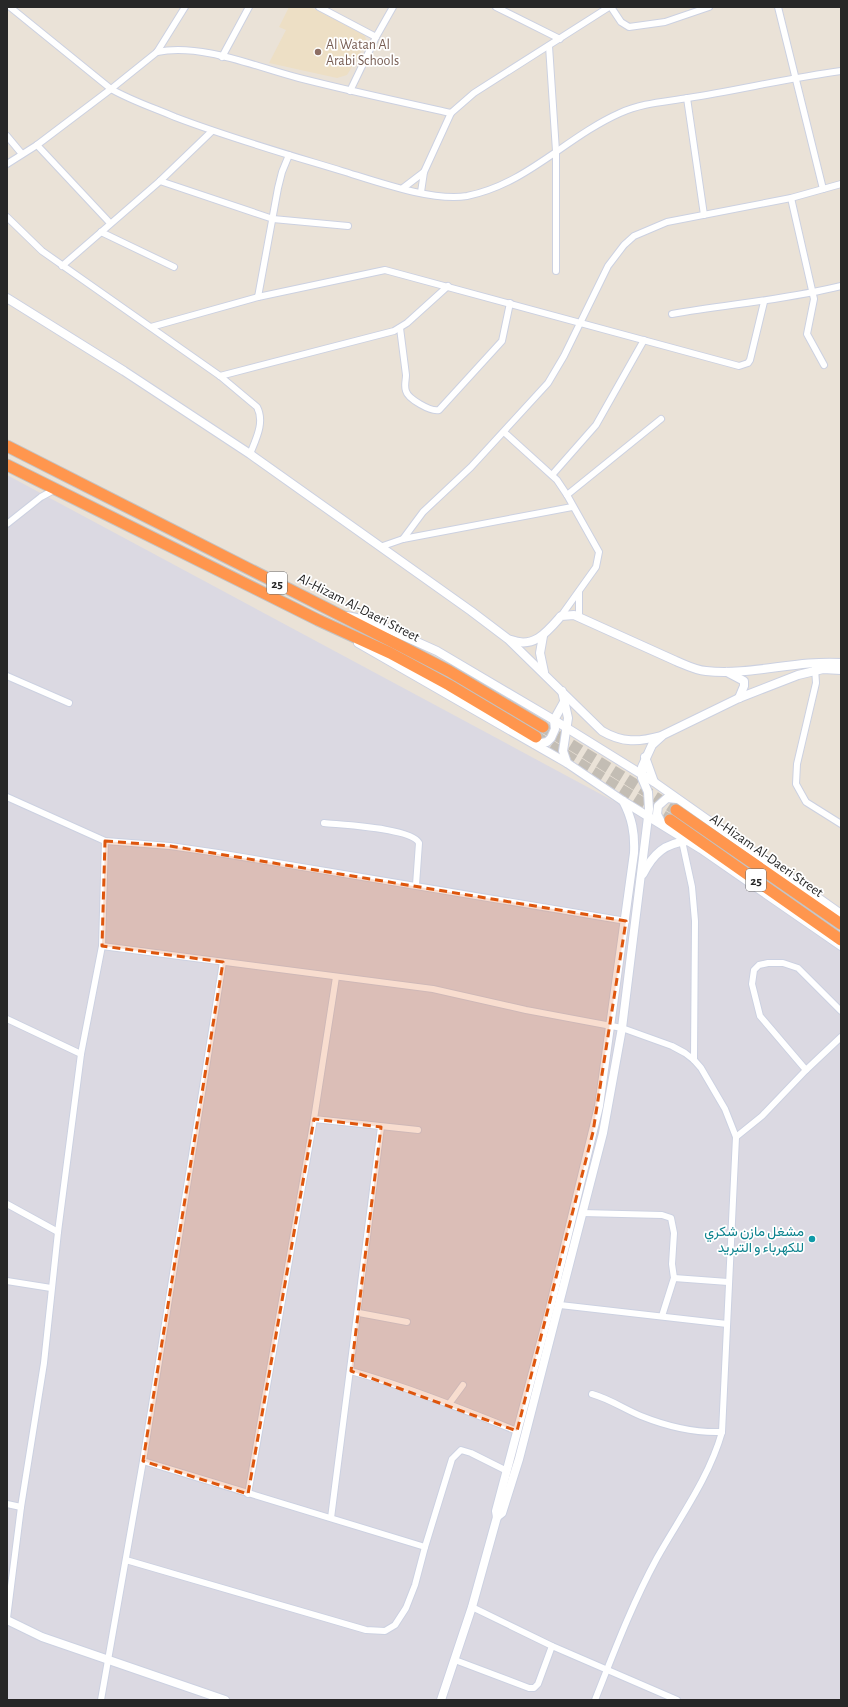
<svg xmlns="http://www.w3.org/2000/svg" width="848" height="1707" viewBox="0 0 848 1707" font-family="'Alegreya Sans',Vazirmatn,sans-serif">
	<rect width="100%" height="100%" fill="#eae2d7"/>
	<path fill="#dbd9e2" d="M7,475L647,819L841,911V1700H7Z"/>
	<path fill="#eddfc5" d="M289,7H310L364,34L367,42L347,75L337,78L269,63L286,30L279,27Z"/>
	<g fill="none" stroke-linecap="round" stroke-linejoin="round">
		<g stroke="#c3bdb4" stroke-width="11" stroke-dasharray="11 5.5" stroke-linecap="butt">
			<path d="M543,727L676,810"/>
			<path d="M537,737L670,820"/>
		</g>
		<g stroke="#ccd1e1" stroke-width="8">
			<g id="street">
				<path d="M10,7L111,89C132,101 154,108 175,117C230,138 286,154 342,171C375,181 433,202 467,196C527,184 566,137 620,113C642,103 664,102 688,98C739,90 789,78 841,71"/>
				<path d="M319,7L376,37"/>
				<path d="M496,7L560,39"/>
				<path d="M611,7L621,22L629,27L665,22L709,7"/>
				<path d="M778,7L823,189"/>
				<path d="M549,46L556,151V271"/>
				<path d="M157,52C202,43 256,67 299,78C350,91 401,102 451,113"/>
				<path d="M222,57L249,7"/>
				<path d="M350,91L376,37L393,7"/>
				<path d="M687,98L704,215"/>
				<path d="M7,136L22,154"/>
				<path d="M37,145L110,223"/>
				<path d="M7,164L37,145L111,89L157,52L185,7"/>
				<path d="M160,181L273,219L348,226"/>
				<path d="M403,188L424,172"/>
				<path d="M421,192L424,172L451,113L474,93L609,7"/>
				<path d="M791,198L814,299L807,334L824,365"/>
				<path d="M7,217L42,251L220,376L257,407C265,422 256,439 250,454"/>
				<path d="M101,232L174,267"/>
				<path d="M62,266L160,181L212,131"/>
				<path d="M258,297L278,188L282,172L289,155"/>
				<path d="M672,314C729,304 785,300 841,286"/>
				<path d="M151,327L258,297L385,270L739,366L748,363L750,360L764,302"/>
				<path d="M400,328C402,344 404,359 406,375C406,380 404,386 406,391C408,399 431,412 439,410L502,341L510,303"/>
				<path d="M220,376L394,331L407,323L448,286"/>
				<path d="M504,432L557,480L567,495L599,552L596,567L561,616"/>
				<path d="M552,475L596,425L644,340"/>
				<path d="M567,495L661,419"/>
				<path d="M7,524L41,497L54,490"/>
				<path d="M403,539L572,507"/>
				<path d="M380,547L403,539L423,512L471,467L548,383L564,356L608,266L624,245L634,236L667,222L791,198L841,184"/>
				<path d="M579,616V592"/>
				<path d="M815,668L816,683L797,764L796,784L806,802L841,824"/>
				<path d="M7,676L69,703"/>
				<path d="M7,797L105,841L170,846L218,853L626,921"/>
				<path d="M324,823C342,825 412,828 419,843L416,885"/>
				<path d="M682,841L692,887L695,921L694,1060"/>
				<path d="M102,946L433,989L526,1010L622,1028L672,1046L685,1053L694,1060L701,1068L725,1109L736,1137L722,1432C709,1478 680,1517 657,1558C632,1604 614,1652 595,1700"/>
				<path d="M7,1019L81,1054"/>
				<path d="M806,1070L760,1016L752,984L754,970L759,965L768,963H783L798,968L841,1011"/>
				<path d="M314,1119L418,1130"/>
				<path d="M736,1137L762,1116L806,1070L841,1037"/>
				<path d="M7,1204L58,1232"/>
				<path d="M582,1213L662,1215L671,1218L674,1233L672,1264L674,1278L662,1316"/>
				<path d="M674,1278L728,1282"/>
				<path d="M7,1281L51,1288"/>
				<path d="M560,1305L727,1324"/>
				<path d="M359,1313L407,1322"/>
				<path d="M351,1371C408,1387 462,1409 517,1431"/>
				<path d="M592,1394C610,1399 624,1409 641,1416C666,1426 695,1433 722,1432"/>
				<path d="M449,1404L463,1385"/>
				<path d="M143,1461L425,1547"/>
				<path d="M248,1494L314,1119L336,977"/>
				<path d="M7,1504L21,1507"/>
				<path d="M331,1518L381,1127"/>
				<path d="M126,1560L366,1630L385,1631L395,1625L406,1608L415,1585L425,1547L452,1459L461,1450L471,1453L507,1471"/>
				<path d="M472,1607L552,1646L677,1700"/>
				<path d="M7,1618L21,1507L44,1363L58,1232L81,1054L102,946L105,841"/>
				<path d="M455,1660L529,1688H534L538,1684L552,1646"/>
				<path d="M101,1700L143,1461L223,962"/>
			</g>
		</g>
		<g stroke="#ccd1e1" stroke-width="10">
			<g id="secondary">
				<path d="M7,298L124,371L250,454L471,611L508,639L602,731C622,743 639,742 661,736"/>
				<path d="M347,616L370,621L437,651L554,720L654,782L841,914"/>
				<path d="M543,636L540,653L544,672"/>
				<path d="M511,640C534,649 547,632 561,616L574,615L676,661C686,665 695,670 706,671C750,676 796,660 841,663"/>
				<path d="M358,643L567,763L623,801L701,849L841,946"/>
				<path d="M727,672L744,681V686L739,698"/>
				<path d="M562,691L568,718L563,751L567,763"/>
				<path d="M535,744L547,742L551,738L555,729L554,720L564,702"/>
				<path d="M645,757L654,782"/>
				<path d="M661,822L657,814L658,806L667,798L677,799"/>
				<path d="M643,874C653,854 665,843 688,841"/>
				<path d="M497,1517L502,1513L519,1459L603,1133L622,1028L649,809L648,792L642,778V767L652,745L663,735L739,698L798,675L823,669L841,670"/>
				<path d="M7,1620L42,1637L225,1700"/>
				<path d="M441,1700L472,1607L497,1517L496,1511L550,1308L599,1106L634,853C635,833 632,818 623,801"/>
			</g>
		</g>
		<g stroke="#c3c3c3" stroke-width="13">
			<g id="highway">
				<path d="M7,446L395,643L449,671L543,727"/>
				<path d="M7,465L318,620L390,653L449,685L536,737"/>
				<path d="M676,810L841,924"/>
				<path d="M670,820L841,940"/>
			</g>
		</g>
		<use href="#street" stroke="#fff" stroke-width="6"/>
		<use href="#secondary" stroke="#fff" stroke-width="8"/>
		<use href="#highway" stroke="#ff964e" stroke-width="11"/>
	</g>
	<path fill="#de560d" fill-opacity="0.2" stroke="#de560d" stroke-width="3" stroke-dasharray="8 5" stroke-linejoin="round" d="M105,841L170,846L626,921L593,1132L517,1431L351,1371L381,1127L314,1119L248,1494L143,1461L223,962L102,946Z"/>
	<circle fill="#8d6e63" stroke="#fff" stroke-width="1.5" cx="318" cy="52" r="4"/>
	<circle fill="#0f9aa8" stroke="#fff" stroke-width="1.5" cx="812" cy="1239" r="4"/>
	<g text-anchor="middle" stroke-width="3.5" stroke-linejoin="round" paint-order="stroke">
		<g fill="#fff" stroke="#686868" stroke-width="1">
			<rect x="267" y="572" width="20" height="22" rx="3"/>
			<rect x="746" y="869" width="20" height="22" rx="3"/>
		</g>
		<g font-size="13" font-weight="bold" fill="#272727">
			<text x="277" y="588">25</text>
			<text x="756" y="885">25</text>
		</g>
		<g font-size="14" fill="#785e54" stroke="#fff" text-anchor="start">
			<text x="326" y="49">Al Watan Al<tspan x="326" dy="16">Arabi Schools</tspan></text>
		</g>
		<g font-size="14" fill="#272727" stroke="#fff">
			<text transform="translate(359 607) rotate(27)" y="5">Al-Hizam Al-Daeri Street</text>
			<text transform="translate(767 855) rotate(35)" y="5">Al-Hizam Al-Daeri Street</text>
		</g>
		<g font-size="14" fill="#0d838f" stroke="#fff" text-anchor="end">
			<text x="804" y="1236">مشغل مازن شكري<tspan x="804" dy="16">للكهرباء و التبريد</tspan></text>
		</g>
	</g>
	<rect width="848" height="1707" fill="none" stroke="#272727" stroke-width="16"/>
</svg>
